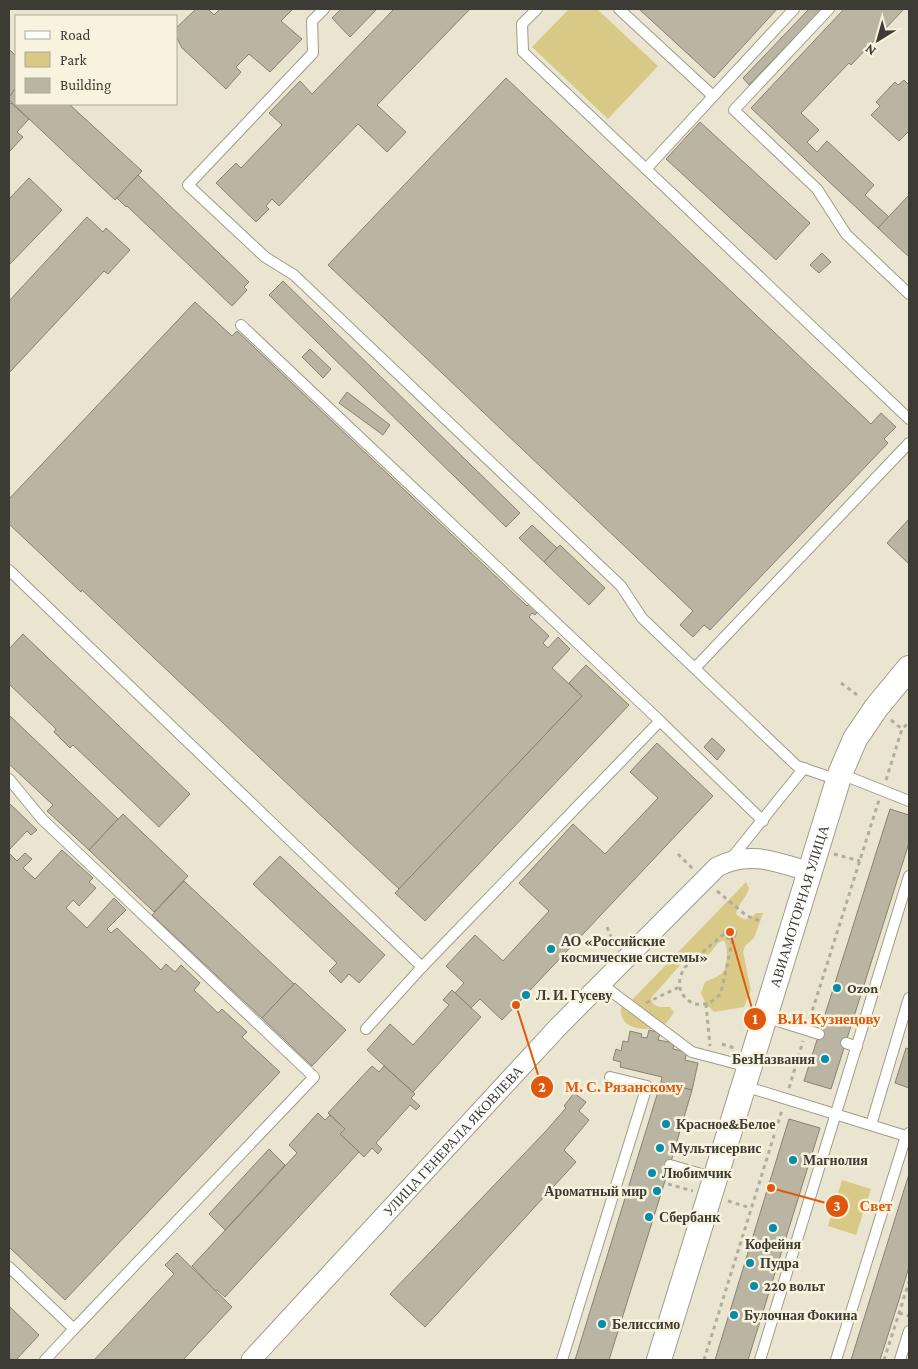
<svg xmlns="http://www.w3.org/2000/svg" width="918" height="1369" viewBox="0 0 918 1369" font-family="'Crimson Pro',serif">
	<rect width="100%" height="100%" fill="#eae5d1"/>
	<g fill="#d9c987">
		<path d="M569,9H597L658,66L608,119L532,47Z"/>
		<path d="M746,882L749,888C747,898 737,904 736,914C743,921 750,921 756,913H763L754,938L745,946L743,952L751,990L744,1007L714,1012L706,1004L701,993L705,982C711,979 719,977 723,972C728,965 728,947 724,940L718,943L710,953L700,959L682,963L651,998L653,1004L659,1007H670L674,1012C671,1017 668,1022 663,1025C649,1033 618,1030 621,1008L631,1001Z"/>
		<path d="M842,1180L871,1189L856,1235L828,1226Z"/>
	</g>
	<g fill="#bab5a2" stroke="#878370">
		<path d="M196,9H208L214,15L220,9H293L281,21L302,39L270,72L249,54L236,67L241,72L226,89L182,48L176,36V28Z"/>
		<path d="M341,9H377L350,37L332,18Z"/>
		<path d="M394,9H470L377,105L406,132L387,152L358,124L279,206L272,199L266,206L269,209L256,222L216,183L236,163L241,168L282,125L269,113L300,81L312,94Z"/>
		<path d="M639,9H777L714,78Z"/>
		<path d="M809,9H822L749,85L743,78Z"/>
		<path d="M844,9H904L851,65L849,63L801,113L819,130L807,142L817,152L827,141L874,185L865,195L889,217L878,228L751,108Z"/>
		<path d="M9,49L16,56V88L9,97Z"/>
		<path d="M506,78L871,424L881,413L896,427L884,439L888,443L710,630L704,625L693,637L680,625L693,611L328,265Z"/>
		<path d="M904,80L909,85V131L899,141L871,115L880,106L876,102L895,82L898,85Z"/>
		<path d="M16,88V104H69L142,171L115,200L9,100V97Z"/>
		<path d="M11,103L29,119L17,132L23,137L9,152V105Z"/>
		<path d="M700,122L810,223L776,260L666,159Z"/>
		<path d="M138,175L249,282L244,287L247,290L232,306L127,206L126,207L117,198Z"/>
		<path d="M29,178L62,210L9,265V199Z"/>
		<path d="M909,195V257L878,228Z"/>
		<path d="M87,217L103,232L106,228L130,250L108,274L104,271L9,373V301Z"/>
		<path d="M822,253L831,262L819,273L810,265Z"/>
		<path d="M283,281L520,513L506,527L269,295Z"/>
		<path d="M195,302L232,336L237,331L527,606L531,602L539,610L535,615L532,613L529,617L549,636L543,643L548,648L558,637L570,649L552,668L582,696L399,889L82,590L81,592L9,524V499Z"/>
		<path d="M310,349L331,369L323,378L302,357Z"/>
		<path d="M347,392L390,425L383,435L339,403Z"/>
		<path d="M909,519V564L887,543Z"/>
		<path d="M532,525L557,548L544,562L519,538Z"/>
		<path d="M560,545L605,588L589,605L544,562Z"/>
		<path d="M23,634L190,794L159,827L73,745L70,748L54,732L56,729L9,684V649Z"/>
		<path d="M586,665L629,705L425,921L395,893L582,696L569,683Z"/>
		<path d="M9,715L118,819L89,850L47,811L53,805L9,764Z"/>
		<path d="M712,738L725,750L717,760L704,747Z"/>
		<path d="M657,743L713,796L502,1020L480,999L471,1008L455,993L464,983L446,966L475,935L503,961L549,911L519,883L573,824L605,854L658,798L630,772Z"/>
		<path d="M9,803L37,830L31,835L27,831L9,850Z"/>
		<path d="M890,809L909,815V843L831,1089L804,1081Z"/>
		<path d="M123,814L188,876L154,912L89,850Z"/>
		<path d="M62,850L93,878L89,882L96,888L79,906L73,900L66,908L87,928L114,898L126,910L107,929L111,933L117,928L161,970L166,964L175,972L181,965L200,983L194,990L218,1013L222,1009L247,1032L242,1037L280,1072L65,1300L9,1247V853L17,861L25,853L32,859L23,868L35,879Z"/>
		<path d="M280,856L385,955L359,983L349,974L341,983L329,971L337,963L253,884Z"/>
		<path d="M184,881L294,984L262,1018L152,915Z"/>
		<path d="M295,983L346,1030L312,1066L262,1018Z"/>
		<path d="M452,990L481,1017L413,1092L367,1050L390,1024L413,1045L449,1005L443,1000Z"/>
		<path d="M649,1030L660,1033L658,1040L674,1043L673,1049L687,1052L685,1060L698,1063L692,1090L661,1082L662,1077L620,1067L621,1062L613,1060L616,1049L621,1051L623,1041L628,1042L630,1031L642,1034L641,1037L647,1038Z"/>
		<path d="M906,1048L909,1049V1088L895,1083Z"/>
		<path d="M372,1066L379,1072L384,1066L415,1094L411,1098L420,1106L416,1110L410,1105L376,1143L382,1149L378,1154L372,1148L364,1157L340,1134L345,1129L328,1113Z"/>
		<path d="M661,1082L692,1090L670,1165L609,1360H575Z"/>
		<path d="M574,1093L586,1102L579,1111L589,1120L564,1150L576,1162L425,1327L390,1294L545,1132L566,1108L564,1106Z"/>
		<path d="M318,1113L325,1120L330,1115L345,1129L340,1134L359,1152L225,1297L217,1290L215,1291L192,1266L297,1153L289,1145Z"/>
		<path d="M789,1119L820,1128L748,1360H715Z"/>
		<path d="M269,1149L285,1165L225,1230L209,1214Z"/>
		<path d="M909,1174V1267L898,1303L880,1360H851Z"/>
		<path d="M177,1253L232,1307L183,1360H94L174,1274L165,1265Z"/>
		<path d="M9,1306L39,1335L16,1360H9Z"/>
	</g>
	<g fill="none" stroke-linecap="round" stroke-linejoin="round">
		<g stroke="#a09c89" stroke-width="12">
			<g id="service">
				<path d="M324,9L312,21L313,53L188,185L265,257L294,275L621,586L642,618L797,766L838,780"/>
				<path d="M537,9L522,24L523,52L909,419"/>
				<path d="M619,9L713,96"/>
				<path d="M829,9L734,110L817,189L846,234L909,294"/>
				<path d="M646,169L794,9"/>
				<path d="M241,325L660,721"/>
				<path d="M9,570L422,967"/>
				<path d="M695,668L909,443"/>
				<path d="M841,774L909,801"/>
				<path d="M9,779L42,819L314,1077L74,1329L9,1267"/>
				<path d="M730,860L804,768"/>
				<path d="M600,983L692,1052L749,1067"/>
				<path d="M765,1017L819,1034"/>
				<path d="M366,1029L422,967L660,721L763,821"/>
				<path d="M846,1043L857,1047"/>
				<path d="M744,1086L906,1136L909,1133"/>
				<path d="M871,1125L909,998"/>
				<path d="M670,1165L715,1178"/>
				<path d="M45,1360L74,1329"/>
				<path d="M562,1360L647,1086L610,1077"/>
				<path d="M760,1360L909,876"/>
				<path d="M836,1360L906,1136"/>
				<path d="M900,1360L909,1331"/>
			</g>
		</g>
		<g stroke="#a09c89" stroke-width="21">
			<g id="minor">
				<path id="s1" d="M251,1360L558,1027L717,867C749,850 777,862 810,872"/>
			</g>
		</g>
		<g stroke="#a09c89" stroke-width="26">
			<g id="tertiary">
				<path id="s2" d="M659,1360L840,774L855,739L876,708L909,668"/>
			</g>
		</g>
		<g stroke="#b1ad9d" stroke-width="3" stroke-dasharray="4 4" stroke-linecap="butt">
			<path d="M841,683L860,697"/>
			<path d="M891,720L902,729"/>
			<path d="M886,780L902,729L909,722"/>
			<path d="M678,854L693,869"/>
			<path d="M834,854L860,861"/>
			<path d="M717,891L747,916L763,922"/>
			<path d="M607,927L615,947"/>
			<circle cx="730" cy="933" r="5.5"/>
			<path d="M724,934L686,966C665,994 700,1020 721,993L733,938"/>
			<path d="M646,1003L679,987"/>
			<path d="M706,1004L710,1046"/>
			<path d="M810,1018L879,800"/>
			<path d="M722,1044L737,1049"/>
			<path d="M772,1059L796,1066"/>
			<path d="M789,1088L803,1041"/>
			<path d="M668,1184L693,1191"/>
			<path d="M728,1201L751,1208"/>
			<path d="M899,1313L909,1316"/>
			<path d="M704,1360L782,1110"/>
			<path d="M884,1360L909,1282"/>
		</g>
		<use href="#service" stroke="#fff" stroke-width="10"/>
		<use href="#minor" stroke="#fff" stroke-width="19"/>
		<use href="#tertiary" stroke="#fff" stroke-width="24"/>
	</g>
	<g fill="#028dab" stroke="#f7f3de" stroke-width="2">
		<circle cx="551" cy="949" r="5"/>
		<circle cx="837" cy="988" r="5"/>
		<circle cx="526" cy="995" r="5"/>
		<circle cx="825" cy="1059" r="5"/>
		<circle cx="666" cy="1124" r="5"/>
		<circle cx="660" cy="1148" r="5"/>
		<circle cx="793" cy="1160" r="5"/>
		<circle cx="652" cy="1173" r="5"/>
		<circle cx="657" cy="1191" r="5"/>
		<circle cx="649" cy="1217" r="5"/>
		<circle cx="773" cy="1228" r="5"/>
		<circle cx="750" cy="1263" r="5"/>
		<circle cx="754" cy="1286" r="5"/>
		<circle cx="734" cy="1315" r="5"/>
		<circle cx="602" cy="1324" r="5"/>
	</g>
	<g text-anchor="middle" stroke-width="5" stroke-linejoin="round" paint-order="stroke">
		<g font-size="14" fill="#3d3b33" stroke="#f7f3de">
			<text dy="5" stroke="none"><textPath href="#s2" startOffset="475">АВИАМОТОРНАЯ УЛИЦА</textPath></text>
			<text dy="5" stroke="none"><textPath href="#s1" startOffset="298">УЛИЦА ГЕНЕРАЛА ЯКОВЛЕВА</textPath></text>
		</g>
		<g font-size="14" font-weight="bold" fill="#3d3b33" stroke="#f7f3de" text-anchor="start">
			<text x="561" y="946">АО «Российские<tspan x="561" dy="16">космические системы»</tspan></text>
			<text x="847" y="993">Ozon</text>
			<text x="536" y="1000">Л. И. Гусеву</text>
			<text x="815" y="1064" text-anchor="end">БезНазвания</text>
			<text x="676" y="1129">Красное&amp;Белое</text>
			<text x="670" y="1153">Мультисервис</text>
			<text x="803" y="1165">Магнолия</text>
			<text x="662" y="1178">Любимчик</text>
			<text x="647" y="1196" text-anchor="end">Ароматный мир</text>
			<text x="659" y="1222">Сбербанк</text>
			<text x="773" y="1249" text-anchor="middle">Кофейня</text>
			<text x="760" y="1268">Пудра</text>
			<text x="764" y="1291">220 вольт</text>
			<text x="744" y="1320">Булочная Фокина</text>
			<text x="612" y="1329">Белиссимо</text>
		</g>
	</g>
	<path fill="none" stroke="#df580e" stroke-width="2" d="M730 932L755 1019M516 1005L542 1087M771 1188L837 1206"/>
	<g fill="#df580e" stroke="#f7f3de" stroke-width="2">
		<circle cx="730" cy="932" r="5"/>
		<circle cx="516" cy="1005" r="5"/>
		<circle cx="771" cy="1188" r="5"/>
		<circle cx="755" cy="1019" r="12"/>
		<circle cx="542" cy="1087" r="12"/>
		<circle cx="837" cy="1206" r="12"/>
	</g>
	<g font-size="15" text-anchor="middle" font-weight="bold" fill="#fff">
		<text x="755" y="1024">1</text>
		<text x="542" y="1092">2</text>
		<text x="837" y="1211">3</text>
	</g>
	<g font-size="15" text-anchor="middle" font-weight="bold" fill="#df580e" stroke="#f7f3de" stroke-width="5" stroke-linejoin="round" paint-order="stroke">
		<text x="829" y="1024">В.И. Кузнецову</text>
		<text x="624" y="1092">М. С. Рязанскому</text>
		<text x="876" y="1211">Свет</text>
	</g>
	<rect width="918" height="1369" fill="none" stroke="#3d3b33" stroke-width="20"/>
	<rect x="15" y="15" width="162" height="90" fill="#f7f3de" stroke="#ada99a"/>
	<rect x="25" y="31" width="25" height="8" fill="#ffffff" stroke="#ada99a"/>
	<text x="60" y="40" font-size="15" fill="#3d3b33">Road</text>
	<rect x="25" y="52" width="25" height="15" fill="#d9c987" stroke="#ada99a"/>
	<text x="60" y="65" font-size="15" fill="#3d3b33">Park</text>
	<rect x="25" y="78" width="25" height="15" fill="#bab5a2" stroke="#ada99a"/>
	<text x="60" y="90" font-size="15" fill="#3d3b33">Building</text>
	<g transform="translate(878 40) rotate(217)" stroke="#f7f3de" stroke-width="4" paint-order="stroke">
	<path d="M0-4L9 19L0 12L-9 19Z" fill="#3d3b33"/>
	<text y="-8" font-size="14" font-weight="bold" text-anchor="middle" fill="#3d3b33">N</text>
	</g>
</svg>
